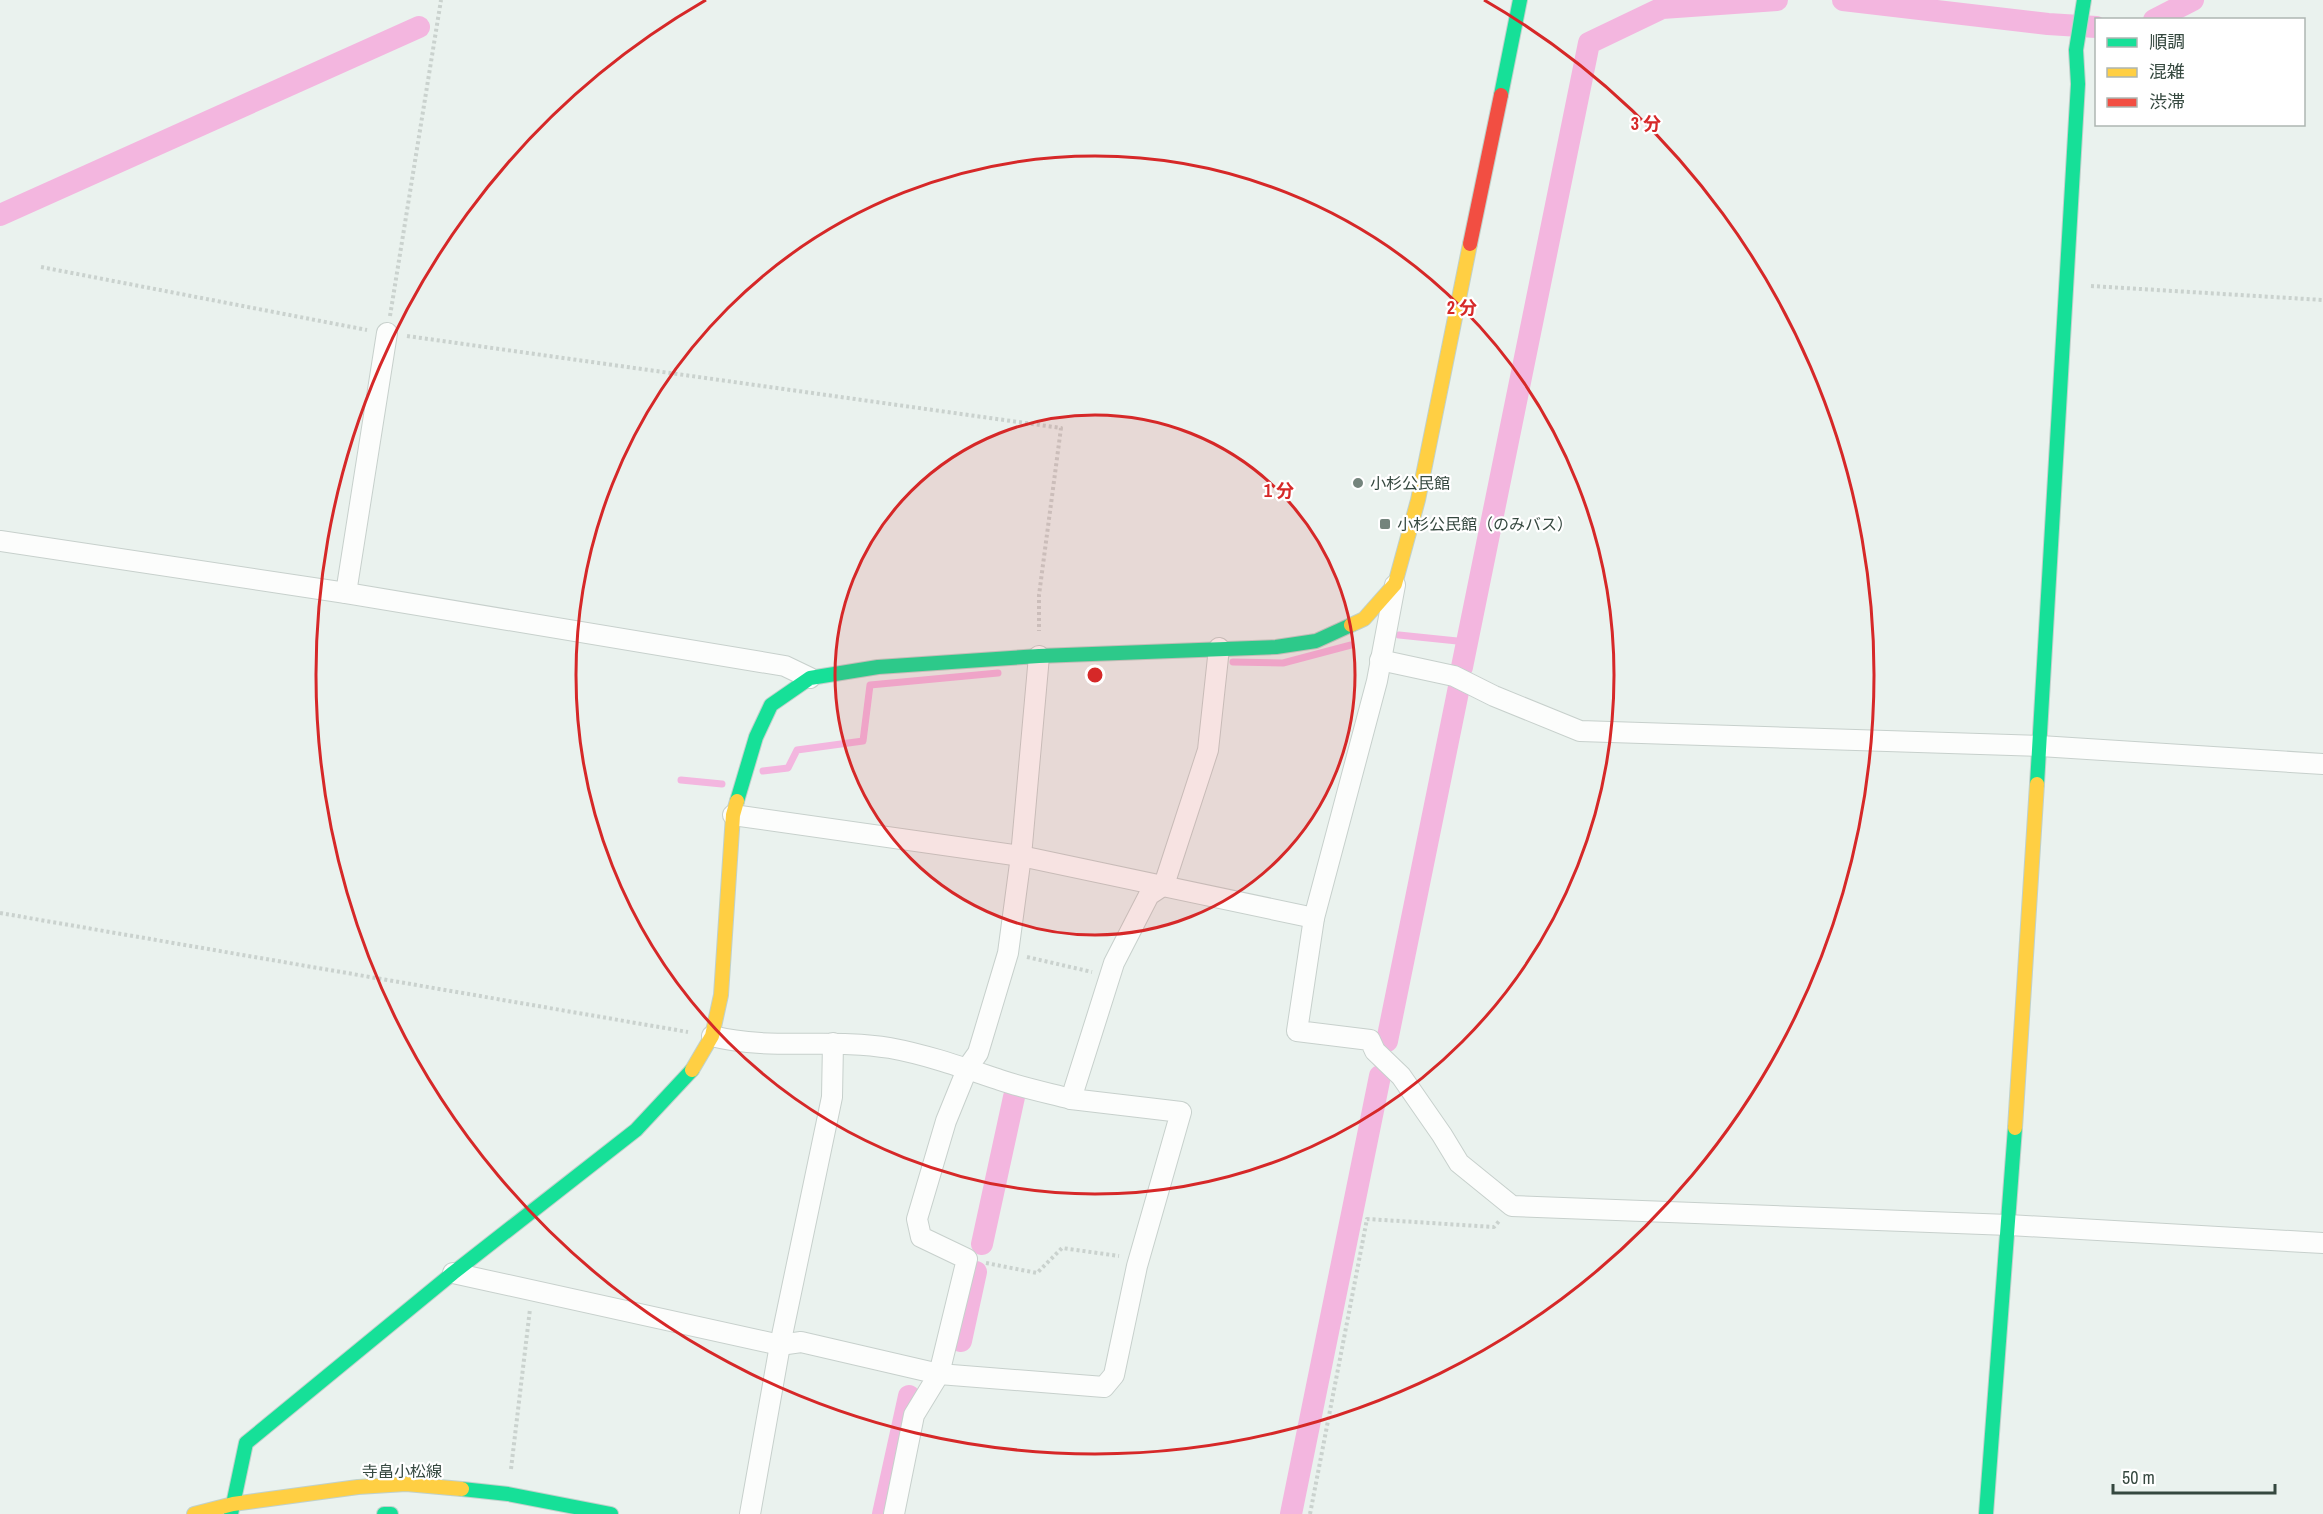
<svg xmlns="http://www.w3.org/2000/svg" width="2323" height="1514" viewBox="0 0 2323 1514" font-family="'Archivo Narrow','Noto Sans JP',sans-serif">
	<rect width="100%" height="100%" fill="#eaf2ee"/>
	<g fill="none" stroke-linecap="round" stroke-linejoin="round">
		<g stroke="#f3b6df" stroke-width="7">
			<path d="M1399,635L1467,642"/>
			<path d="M1233,662L1283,663L1351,645"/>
			<path d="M763,771L788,768L797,750L863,741L870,685L998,673"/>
			<path d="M681,780L722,784"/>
		</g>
		<g stroke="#f3b6df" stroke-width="22">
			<path d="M1843,0L2048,24L2096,27"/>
			<path d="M2154,20L2193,0"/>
			<path d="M0,215L419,27"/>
			<path d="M1462,667L1589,43L1662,8L1777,0"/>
			<path d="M1387,1041L1459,687"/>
			<path d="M982,1244L1014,1097"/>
			<path d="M961,1341L976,1272"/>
			<path d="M883,1514L909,1396"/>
			<path d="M1291,1514L1380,1076"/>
		</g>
		<g stroke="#c7d0cc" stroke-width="22">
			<g id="street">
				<path d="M0,541L346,593L785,666L810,678"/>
				<path d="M1395,585L1377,681L1314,918L1297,1031L1370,1040L1375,1051L1401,1076L1442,1135L1459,1163L1512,1206L2009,1225L2323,1243"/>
				<path d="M346,593L387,333"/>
				<path d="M1380,660L1454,676L1494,696L1580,731L2040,746L2323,764"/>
				<path d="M733,815L1021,856L1314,918"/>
				<path d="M712,1036C771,1051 831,1038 890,1048C928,1055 964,1068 1000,1080C1024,1088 1048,1093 1071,1099"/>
				<path d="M453,1273L780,1345L801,1342L939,1374L1104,1387L1114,1375L1137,1266L1181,1112L1071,1099L1114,963L1149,895L1164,885L1208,750L1219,648"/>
				<path d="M750,1514L780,1345L832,1097L833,1043"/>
				<path d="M894,1514L914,1415L939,1374L967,1259L921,1237L917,1219L946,1121L968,1067L978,1053L1008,953L1021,856L1039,656"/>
			</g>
		</g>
		<g stroke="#c0d1cb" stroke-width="16">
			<g id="fast">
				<path d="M1501,95L1520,0"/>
				<path d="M2037,784L2078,84L2076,50L2084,0"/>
				<path d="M737,801L756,737L771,705L810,678L878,667L1039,656L1276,647L1316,641L1351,625"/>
				<path d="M462,1489L508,1494L611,1514"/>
				<path d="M231,1514L246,1443L453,1273L636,1130L692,1070"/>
				<path d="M384,1514H391"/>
				<path d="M1986,1514L2015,1128"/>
			</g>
		</g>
		<g stroke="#c0d1cb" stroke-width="16">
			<g id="slow">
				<path d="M1351,625L1364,619L1395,584L1418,500L1470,244"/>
				<path d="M692,1070L712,1036L721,995L733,815L737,801"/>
				<path d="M2015,1128L2037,784"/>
				<path d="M194,1514L233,1504L358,1487L406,1484L462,1489"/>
			</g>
		</g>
		<g stroke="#c0d1cb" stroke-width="16">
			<path id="jam" d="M1470,244L1501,95"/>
		</g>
		<g stroke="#cad2ce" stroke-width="4" stroke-dasharray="3 3" stroke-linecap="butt">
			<path d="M41,267L367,330"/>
			<path d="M2091,286L2323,300"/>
			<path d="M390,316L441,0"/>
			<path d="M407,336L1061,428L1039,595V631"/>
			<path d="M0,913L688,1032"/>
			<path d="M1027,957L1092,972"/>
			<path d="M986,1263L1037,1273L1062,1248L1119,1256"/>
			<path d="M511,1469L530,1309"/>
			<path d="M1310,1514L1367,1219L1494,1227L1500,1220"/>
		</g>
		<use href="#street" stroke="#fcfdfc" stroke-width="20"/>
		<use href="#fast" stroke="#16e098" stroke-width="14"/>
		<use href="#slow" stroke="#ffcf43" stroke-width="14"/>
		<use href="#jam" stroke="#f24e42" stroke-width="14"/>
	</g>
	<circle cx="1095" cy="675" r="260" fill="#d62828" fill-opacity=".12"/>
	<g fill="none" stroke="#d62828" stroke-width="3">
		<circle cx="1095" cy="675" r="260"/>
		<circle cx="1095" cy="675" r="519"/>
		<path d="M1484 0A779 779 0 1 1 706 0"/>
	</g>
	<g fill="#74847c" stroke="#fff" stroke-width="2">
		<circle cx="1358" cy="483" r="6"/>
		<rect x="1379" y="518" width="12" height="12" rx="3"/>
	</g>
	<g text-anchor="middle" stroke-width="4.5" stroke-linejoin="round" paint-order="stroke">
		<g font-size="16" fill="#35483f" stroke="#fff" text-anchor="start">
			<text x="1370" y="489">小杉公民館</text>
			<text x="1397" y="530">小杉公民館（のみバス）</text>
		</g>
		<g font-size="16" fill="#35483f" stroke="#fff">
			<text x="402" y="1477">寺畠小松線</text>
		</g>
	</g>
	<circle cx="1095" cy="675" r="9" fill="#d62828" stroke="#fff" stroke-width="3"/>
	<g font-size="18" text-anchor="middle" font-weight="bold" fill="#d62828" stroke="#fff" stroke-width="4.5" stroke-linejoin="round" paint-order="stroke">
		<text x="1646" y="130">3 分</text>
		<text x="1462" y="314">2 分</text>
		<text x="1279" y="497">1 分</text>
	</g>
	<rect x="2095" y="18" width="210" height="108" fill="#ffffff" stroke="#aeb6b2" stroke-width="1.5"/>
	<rect x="2107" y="38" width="30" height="9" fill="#16e098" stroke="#aeb6b2" stroke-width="1.5"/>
	<text x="2149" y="48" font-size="18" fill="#35483f">順調</text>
	<rect x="2107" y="68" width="30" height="9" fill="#ffcf43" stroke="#aeb6b2" stroke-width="1.5"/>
	<text x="2149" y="78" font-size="18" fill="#35483f">混雑</text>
	<rect x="2107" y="98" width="30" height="9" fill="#f24e42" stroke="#aeb6b2" stroke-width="1.5"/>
	<text x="2149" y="108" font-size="18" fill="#35483f">渋滞</text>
	<path d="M2113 1484v9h162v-9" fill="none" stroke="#35483f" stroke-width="3"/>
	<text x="2122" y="1484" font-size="18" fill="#35483f" stroke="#ffffff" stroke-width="4.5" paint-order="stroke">50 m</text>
</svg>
